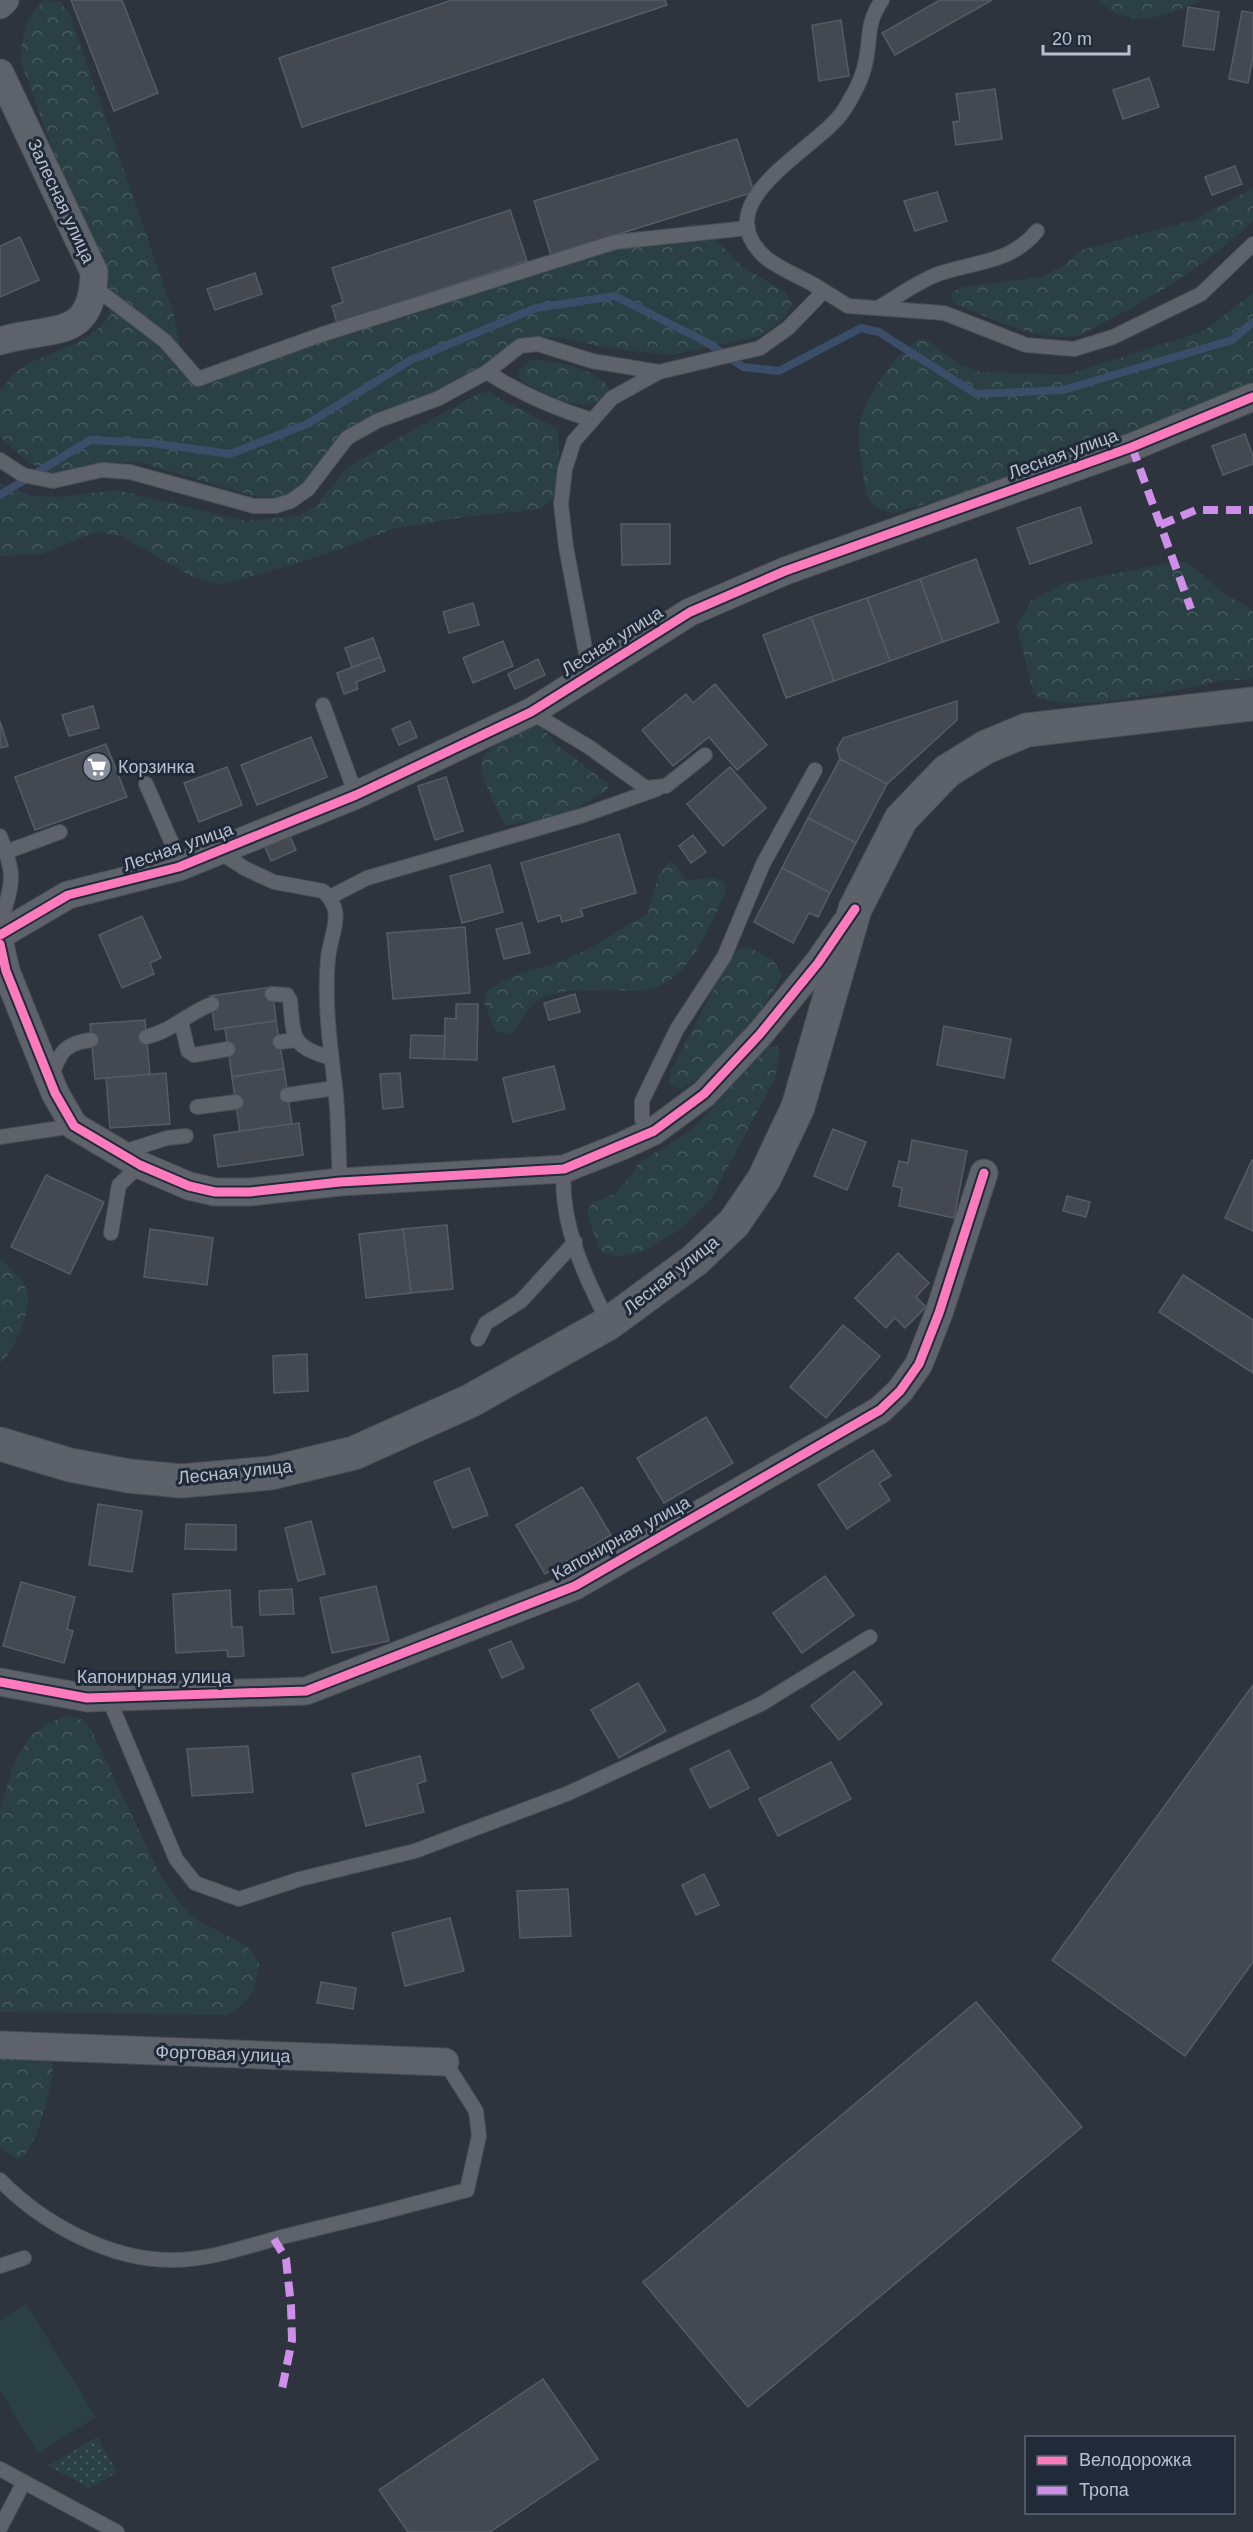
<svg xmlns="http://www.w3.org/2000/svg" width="1253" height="2532" viewBox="0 0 1253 2532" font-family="Helvetica,sans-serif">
	<defs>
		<pattern id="grass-dots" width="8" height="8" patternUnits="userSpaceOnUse" patternTransform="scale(1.5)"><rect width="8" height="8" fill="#2a4044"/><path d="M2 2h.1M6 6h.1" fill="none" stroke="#475a5e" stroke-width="1.8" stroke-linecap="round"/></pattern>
		<pattern id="forest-crowns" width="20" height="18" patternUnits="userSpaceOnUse" patternTransform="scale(1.5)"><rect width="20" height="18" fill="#2a4044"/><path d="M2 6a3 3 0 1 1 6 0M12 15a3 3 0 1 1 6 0" fill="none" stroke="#475a5e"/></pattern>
	</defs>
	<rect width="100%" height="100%" fill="#2d343e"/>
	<path fill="url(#grass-dots)" d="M97,2437L117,2472L90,2488L48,2466Z"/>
	<g fill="url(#forest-crowns)">
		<path d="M45,0L60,2L70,15L173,312L186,374L196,382L296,347L410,316L603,252L656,241L687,225L700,224L744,268L785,292L792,304L786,316L761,336L672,355L613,349L561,338L534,336L514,345L486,370L445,392L367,422L320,475L289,498L268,500L139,462L100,463L66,474L46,472L27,461L0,437V391C5,386 10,378 15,373C44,350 90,347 111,314L20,59C23,35 25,16 45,0Z"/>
		<path d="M1099,0H1202C1167,15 1129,33 1099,0Z"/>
		<path d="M1253,188V221C1201,270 1142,304 1078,336C1037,343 993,318 955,304L951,299L952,292L963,287L1040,277L1066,264L1081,250L1194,220Z"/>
		<path d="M1253,293V386L1059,467L893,513C868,508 866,499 863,474C862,461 858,446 859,433C861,398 893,358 920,338L930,342L958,364L981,372L1066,375L1204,331Z"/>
		<path d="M531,360C551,359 607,370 610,393C602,400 590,407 579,405C563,402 527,389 518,376L520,369Z"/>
		<path d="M488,392L558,429L559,469L552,501L540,509L457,518L393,529L330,553L243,579L219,584L191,576L121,536L96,532L42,554L0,556V483L31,496L59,497L117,490L246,521L299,516L316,506L347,467L478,394Z"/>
		<path d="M1179,561L1189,563L1223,593L1253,610V679C1242,680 1231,680 1220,681C1186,688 1058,719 1033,693L1017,626L1030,602L1062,584Z"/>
		<path d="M534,723L540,725L557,745L607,783L608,790L563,817L508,825L504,824C473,756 466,759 534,723Z"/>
		<path d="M670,862L674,863L686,880L714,878L723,882L726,890C711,925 689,983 647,990C634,992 619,990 606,990C585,990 562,989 543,997C528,1003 523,1025 510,1034L496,1032L484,1002L486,992C509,973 543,969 571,957C598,946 623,927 648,913L659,873Z"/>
		<path d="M747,946L773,960L782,975C763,1012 718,1071 681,1089L672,1086L669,1081L670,1073L729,959L736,951Z"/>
		<path d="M776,1046L780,1051L775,1078L720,1182L710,1201L678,1231L641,1252L619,1257L604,1254L599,1249L587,1213L592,1203L616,1193L622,1186L640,1162L692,1130L766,1048Z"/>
		<path d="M0,1258C10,1269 26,1281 28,1296C31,1311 12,1354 0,1363Z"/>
		<path d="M67,1715L83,1720L91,1729L160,1875L179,1903L197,1920L247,1946L259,1964C255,1994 253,1999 227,2015L0,2012V1810L14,1763L30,1737L46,1724Z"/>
		<path d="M0,2052L51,2060L53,2065C52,2085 37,2151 19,2159L0,2148Z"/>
	</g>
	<path fill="#2a4044" d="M26,2304L96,2417L38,2453L0,2391V2320Z"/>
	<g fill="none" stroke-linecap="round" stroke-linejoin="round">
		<path stroke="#3b4d69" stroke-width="8" d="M0,495L90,440L151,443L230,454L307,424L411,360L536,308L615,296L708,343L743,367L779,371L861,328L879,332L976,394L1063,390L1232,340L1253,322"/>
	</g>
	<g fill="#434851" stroke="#565c65" stroke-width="1.5">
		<path d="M71,0H122L158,93L114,111Z"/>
		<path d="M452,0H665L667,5L302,127L279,58Z"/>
		<path d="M940,0H992L895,55L882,33Z"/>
		<path d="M1188,7L1219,12L1214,50L1183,46Z"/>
		<path d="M1242,11L1253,13V57L1248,83L1229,79Z"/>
		<path d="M841,20L849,76L819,81L812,25Z"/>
		<path d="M1149,78L1159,107L1123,119L1113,90Z"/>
		<path d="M995,89L1002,139L956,145L953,122L960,121L956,94Z"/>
		<path d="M737,139L754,192L551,255L534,201Z"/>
		<path d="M1235,166L1242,184L1212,195L1205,177Z"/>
		<path d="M937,192L947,221L915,231L904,201Z"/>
		<path d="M510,210L527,261L337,323L332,306L343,302L332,268Z"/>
		<path d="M20,237L39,280L0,297V246Z"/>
		<path d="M255,273L262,294L215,310L207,289Z"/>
		<path d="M1245,434L1253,456V464L1223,475L1212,446Z"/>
		<path d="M1080,507L1092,543L1030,564L1017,528Z"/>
		<path d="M621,524H670V564L622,565Z"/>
		<path d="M976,559L999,622L943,642L920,579Z"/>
		<path d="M920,579L943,642L890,661L867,598Z"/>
		<path d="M867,598L890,661L834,681L811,617Z"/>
		<path d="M473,603L479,625L449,633L443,612Z"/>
		<path d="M811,617L834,681L786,698L763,635Z"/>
		<path d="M373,638L380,657L352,667L345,648Z"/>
		<path d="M503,641L513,666L473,683L463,658Z"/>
		<path d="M380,657L385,671L356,682L358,689L344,694L337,673Z"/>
		<path d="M538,659L545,675L515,689L508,674Z"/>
		<path d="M715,684L767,745L737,770L709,737L673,766L642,730L686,694L693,703Z"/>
		<path d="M957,701V720L887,784L840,759L837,749L843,738Z"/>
		<path d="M93,706L99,728L69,736L62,715Z"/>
		<path d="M0,721L8,746L0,748Z"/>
		<path d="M410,721L417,737L399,745L392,729Z"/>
		<path d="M311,737L327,777L257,805L241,765Z"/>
		<path d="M106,744L127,797L35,830L15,777Z"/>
		<path d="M840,759L887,784L856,843L808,818Z"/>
		<path d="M227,767L242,805L199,822L184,783Z"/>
		<path d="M730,767L766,808L723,846L687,804Z"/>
		<path d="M446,777L463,831L435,840L418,786Z"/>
		<path d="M808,818L856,843L830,893L782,868Z"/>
		<path d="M619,834L636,893L581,909L583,916L562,922L560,915L538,922L521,863Z"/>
		<path d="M693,835L706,852L691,863L679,846Z"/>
		<path d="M290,836L296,850L271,861L265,847Z"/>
		<path d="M490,865L503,912L462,923L450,876Z"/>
		<path d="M782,868L830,893L818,917L809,913L793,943L754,922Z"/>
		<path d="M142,916L161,958L150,963L154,974L122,988L99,935Z"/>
		<path d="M522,923L530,953L504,959L496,929Z"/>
		<path d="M465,927L470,993L393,999L387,933Z"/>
		<path d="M272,987L276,1021L215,1030L210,996Z"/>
		<path d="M575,994L580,1012L549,1020L544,1003Z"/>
		<path d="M456,1004H478L477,1060L444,1059L445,1018L456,1019Z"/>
		<path d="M145,1020L150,1075L95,1079L90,1024Z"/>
		<path d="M276,1021L284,1069L232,1077L225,1028Z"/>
		<path d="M944,1026L1011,1039L1004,1078L937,1065Z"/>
		<path d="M411,1035L445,1036L444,1059L410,1058Z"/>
		<path d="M554,1066L565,1109L513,1122L503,1078Z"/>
		<path d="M284,1069L292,1124L240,1132L232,1077Z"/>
		<path d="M166,1073L170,1124L110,1128L106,1078Z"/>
		<path d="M400,1073L403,1107L383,1109L380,1074Z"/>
		<path d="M299,1123L303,1155L218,1167L214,1135Z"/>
		<path d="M833,1129L866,1142L847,1190L814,1176Z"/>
		<path d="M912,1140L967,1151L954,1218L899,1206L902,1188L893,1186L899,1161L908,1163Z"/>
		<path d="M1252,1160H1253V1231L1225,1218Z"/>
		<path d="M46,1175L104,1202L70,1274L11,1247Z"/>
		<path d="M1067,1196L1090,1202L1086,1217L1063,1211Z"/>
		<path d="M447,1225L453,1289L411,1293L403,1229Z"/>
		<path d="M150,1229L213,1238L207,1285L144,1277Z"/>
		<path d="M403,1229L411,1293L366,1298L359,1234Z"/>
		<path d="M898,1253L929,1283L916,1297L926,1307L905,1328L895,1318L886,1328L855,1298Z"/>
		<path d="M1183,1275L1253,1320V1373L1159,1312Z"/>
		<path d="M843,1325L880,1356L826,1418L790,1387Z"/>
		<path d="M307,1354L308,1391L274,1393L273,1356Z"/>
		<path d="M706,1417L733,1463L664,1503L637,1458Z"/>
		<path d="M873,1450L891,1476L879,1483L890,1500L847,1529L818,1485Z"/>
		<path d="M469,1468L488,1515L453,1528L434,1482Z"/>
		<path d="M582,1487L611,1535L589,1548L591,1551L575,1561L573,1557L545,1574L516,1525Z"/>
		<path d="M98,1504L142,1511L132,1572L89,1565Z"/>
		<path d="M311,1521L325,1574L298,1581L285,1528Z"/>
		<path d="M186,1524L236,1525V1550L185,1549Z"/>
		<path d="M825,1576L854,1615L802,1653L773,1613Z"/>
		<path d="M21,1582L75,1597L67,1629L73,1631L64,1663L3,1646Z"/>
		<path d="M376,1586L389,1641L332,1653L320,1598Z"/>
		<path d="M292,1589L294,1614L260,1615L259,1591Z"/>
		<path d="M230,1590L232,1627H242L244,1656L228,1657L227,1650L176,1653L173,1594Z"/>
		<path d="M511,1641L524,1668L502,1678L489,1650Z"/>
		<path d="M854,1671L882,1704L839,1740L811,1706Z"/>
		<path d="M638,1683L666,1731L619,1758L591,1710Z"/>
		<path d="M1253,1685V1962L1185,2056L1052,1960Z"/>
		<path d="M248,1746L253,1792L192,1796L187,1749Z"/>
		<path d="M729,1750L749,1788L710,1808L690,1769Z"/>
		<path d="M420,1756L426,1781L417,1784L424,1812L366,1826L352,1774Z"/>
		<path d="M831,1762L851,1799L778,1836L759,1799Z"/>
		<path d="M704,1874L719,1905L696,1915L682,1885Z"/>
		<path d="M568,1889L571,1936L520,1938L517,1891Z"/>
		<path d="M450,1918L464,1971L405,1986L392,1933Z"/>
		<path d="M321,1982L356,1988L353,2009L317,2003Z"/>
		<path d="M976,2002L1082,2127L748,2407L643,2282Z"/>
		<path d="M543,2379L598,2459L490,2532H408L379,2490Z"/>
	</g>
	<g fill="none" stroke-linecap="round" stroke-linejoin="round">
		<g stroke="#4a4f56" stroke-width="16">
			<g id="lane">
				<path d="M94,287L165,341L198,379L320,335L615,242L748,228"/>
				<path d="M824,291C806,278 781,271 765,257C703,200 819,149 844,110C853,96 863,77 866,60C871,35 866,24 882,0"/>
				<path d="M878,308C897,297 917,282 938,274C976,261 1011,263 1037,231"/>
				<path d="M487,372C521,394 553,408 592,420"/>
				<path d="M0,460L23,475L53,481L102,470L130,472L254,506H275L291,501L308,489L347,438L377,421L437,399L487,372L520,346L538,344L592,361L659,372"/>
				<path d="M590,675L566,547L561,504L565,469L574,441L612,398L659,372L760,348L788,328L824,291L848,306L944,313L1026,345L1074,349L1113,337L1201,294L1253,244"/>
				<path d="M323,705L356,795"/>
				<path d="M531,712L589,747L646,788L666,786L705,755"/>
				<path d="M146,784L174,848L179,867"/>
				<path d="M0,836C18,882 11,882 0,927"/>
				<path d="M6,852L60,832"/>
				<path d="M219,852L246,869L274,882L323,891C347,912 330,933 328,959C324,999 330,1046 335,1086C339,1118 338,1151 340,1182"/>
				<path d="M330,897L367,878L584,815L657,789"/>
				<path d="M272,994L287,995L290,1000C294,1038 290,1046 331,1058"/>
				<path d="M181,1021L188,1051L194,1055L228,1049"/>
				<path d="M146,1037C172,1031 188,1013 212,1004"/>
				<path d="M280,1042L296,1040"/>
				<path d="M51,1077C60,1053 64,1043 91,1040"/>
				<path d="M287,1095L335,1088"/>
				<path d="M197,1107L236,1102"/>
				<path d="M654,1131L642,1119V1101L677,1029L724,957L763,864L815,770"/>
				<path d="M0,1137L74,1126"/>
				<path d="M120,1153L167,1138L186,1136"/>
				<path d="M564,1169C559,1221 585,1278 609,1323"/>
				<path d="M111,1233L119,1185L140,1165"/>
				<path d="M478,1339L486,1323L521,1301L575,1242"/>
				<path d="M108,1697L176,1859L195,1883L239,1899L300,1879L415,1851L569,1793L761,1704L870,1637"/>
				<path d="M0,2180C43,2224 111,2261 174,2260C213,2260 252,2244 290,2235C349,2221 408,2206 467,2190L479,2136L476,2111L445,2062"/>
				<path d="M0,2266L24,2258"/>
				<path d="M0,2469L24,2482"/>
				<path d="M0,2528L24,2482L117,2532"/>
			</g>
		</g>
		<g stroke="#4a4f56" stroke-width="29">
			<g id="street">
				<path d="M0,5L5,0"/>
				<path d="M0,73L94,272C93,343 51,325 0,341"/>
				<path d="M0,935L68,895L179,867L356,795L531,712L690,612L785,571L1132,447L1253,397"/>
				<path d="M0,944L6,971L55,1093L74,1126L140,1165L189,1186L215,1192H250L340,1182L564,1169L622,1146L654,1131L704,1094L760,1034L818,963L845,924"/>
				<path d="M0,1682L87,1698L306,1691L575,1586L880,1410L900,1391L919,1364L939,1313L984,1173"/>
				<path d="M0,2045L445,2062"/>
			</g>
		</g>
		<g stroke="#4a4f56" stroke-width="35">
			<path id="secondary" d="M0,1444L70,1465L129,1476L181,1481L271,1473L354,1453L470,1401L609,1323L695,1260L734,1223L764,1179L798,1107L855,909L901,819L947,771L986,747L1027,730L1253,704"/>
		</g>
		<use href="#lane" stroke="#5e636b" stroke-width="14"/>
		<use href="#street" stroke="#5e636b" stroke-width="27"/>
		<use href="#secondary" stroke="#5d6169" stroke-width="33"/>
		<g stroke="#ce8fe9" stroke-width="8" stroke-dasharray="15 8" stroke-linecap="butt">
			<path d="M1132,447L1191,609"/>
			<path d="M1160,525L1196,510H1253"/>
			<path d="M274,2239L286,2259L291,2306L292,2340L282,2389"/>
		</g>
		<g stroke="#202a39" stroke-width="13">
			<g id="cycleway">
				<path d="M0,935L68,895L179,867L356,795L531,712L690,612L785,571L1132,447L1253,397"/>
				<path d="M0,944L6,971L55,1093L74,1126L140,1165L189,1186L215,1192H250L340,1182L564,1169L654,1131L704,1094L760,1034L818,963L855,909"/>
				<path d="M0,1682L87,1698L306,1691L575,1586L880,1410L900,1391L919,1364L939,1313L984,1173"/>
			</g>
		</g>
		<use href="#cycleway" stroke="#fd7abc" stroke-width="9"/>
	</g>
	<defs>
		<g id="supermarket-disc" transform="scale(1.5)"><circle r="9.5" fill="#888f9b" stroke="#202a39"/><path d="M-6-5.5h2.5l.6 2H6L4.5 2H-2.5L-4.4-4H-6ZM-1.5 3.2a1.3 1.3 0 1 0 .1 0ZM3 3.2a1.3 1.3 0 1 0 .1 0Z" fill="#fff"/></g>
	</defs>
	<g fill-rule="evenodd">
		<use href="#supermarket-disc" x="97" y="767"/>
	</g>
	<g text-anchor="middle" stroke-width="6" stroke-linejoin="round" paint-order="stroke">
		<g font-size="18" fill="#b9c0cd" stroke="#202a39">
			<text transform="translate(61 201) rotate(65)" y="6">Залесная улица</text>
			<text transform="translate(1063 454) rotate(-20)" y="6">Лесная улица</text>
			<text transform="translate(612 641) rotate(-32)" y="6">Лесная улица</text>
			<text transform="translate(178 847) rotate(-19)" y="6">Лесная улица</text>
			<text transform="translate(671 1275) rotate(-38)" y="6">Лесная улица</text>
			<text transform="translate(235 1472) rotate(-6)" y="6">Лесная улица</text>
			<text transform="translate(621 1538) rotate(-29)" y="6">Капонирная улица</text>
			<text x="154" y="1683">Капонирная улица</text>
			<text transform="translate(223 2054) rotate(2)" y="6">Фортовая улица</text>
		</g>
		<g font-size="18" fill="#b9c0cd" stroke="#202a39" text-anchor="start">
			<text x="118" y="773">Корзинка</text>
		</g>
	</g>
	<rect x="1025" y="2436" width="210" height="78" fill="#202a39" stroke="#5d6674" stroke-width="1.5"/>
	<rect x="1037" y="2456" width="30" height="9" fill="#fd7abc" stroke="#5d6674" stroke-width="1.5"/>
	<text x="1079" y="2466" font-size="18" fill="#b9c0cd">Велодорожка</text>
	<rect x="1037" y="2486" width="30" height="9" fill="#ce8fe9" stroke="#5d6674" stroke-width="1.5"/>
	<text x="1079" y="2496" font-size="18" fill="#b9c0cd">Тропа</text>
	<path d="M1043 45v9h86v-9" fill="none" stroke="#b9c0cd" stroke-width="3"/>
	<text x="1052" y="45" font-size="18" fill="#b9c0cd" stroke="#202a39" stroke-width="4.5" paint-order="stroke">20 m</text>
</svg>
